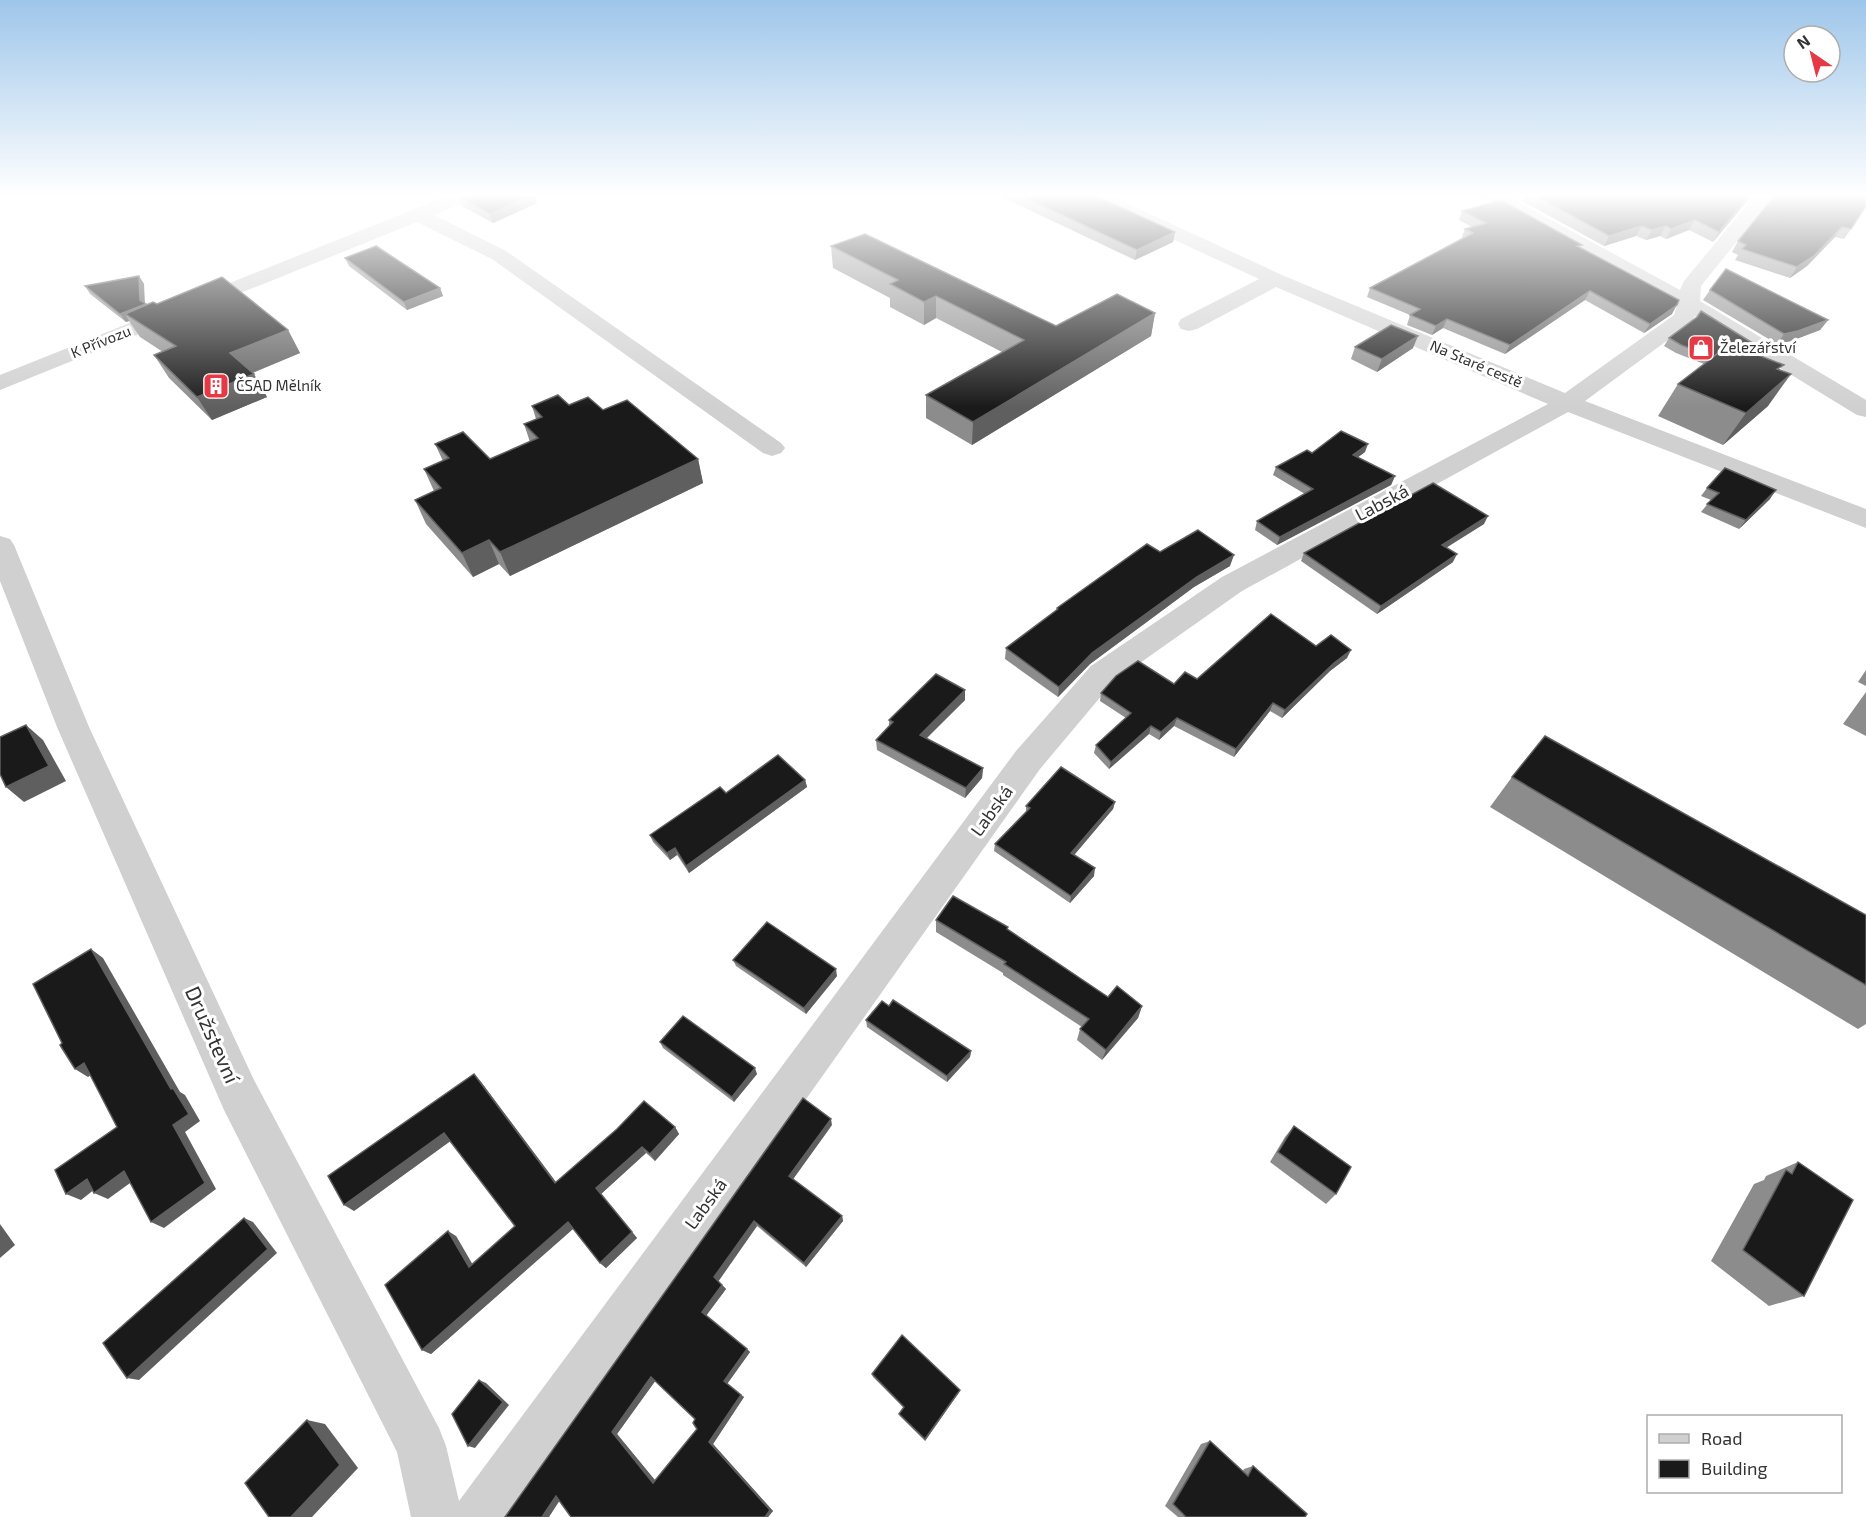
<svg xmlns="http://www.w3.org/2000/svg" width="1866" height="1517" viewBox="0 0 1866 1517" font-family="'Exo 2',sans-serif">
	<rect width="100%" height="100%" fill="#fff"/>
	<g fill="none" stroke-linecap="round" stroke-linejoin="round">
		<g fill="#d0d0d0" fill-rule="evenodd">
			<path d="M452,194H478L476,198L434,215L506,251L781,443L785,448L781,453L772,456L763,453L492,259L417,222L0,390V375Z"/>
			<path d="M1082,194H1107L1282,275L1565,393L1674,315L1677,306L1483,198L1481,194H1504L1680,290L1684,281L1756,194H1775L1701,286L1700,301L1866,400V417L1857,415L1695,316L1691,323L1585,401L1866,509V528L1568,412L1242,591L1113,682L1040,769L510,1517H411L397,1452L224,1110L57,727L0,581V536L10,539L14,545L89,727L254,1080L439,1428L446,1446L459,1501L1016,751L1091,666L1222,577L1548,404L1276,287L1197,329L1189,331L1181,329L1178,324L1181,319L1259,279L1084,198Z"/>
		</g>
	</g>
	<g fill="#8c8c8c" fill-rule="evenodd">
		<path d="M1002,194H1092L1175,232L1173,242L1135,260L1002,197Z"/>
		<path d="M1526,194H1753L1713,242L1689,230L1666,239L1660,236L1646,240L1636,236L1604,246L1522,201Z"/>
		<path d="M1776,194L1851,229L1844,239L1835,237L1807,266L1790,278L1735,260L1738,255L1732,252L1738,241Z"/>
		<path d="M459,197L537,203L493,223L462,206Z"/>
		<path d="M1462,211L1581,248L1672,314L1644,333L1585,300L1505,354L1443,328L1432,335L1407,325L1410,315L1367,297L1370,288L1463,238L1462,237L1465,229L1472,227L1459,220Z"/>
		<path d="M831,246L1056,326L1155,313L1151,336L972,445L926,418V395L1002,352L936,318L924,325L890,307V298L833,268Z"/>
		<path d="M345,258L440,288L443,296L407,310L349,266Z"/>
		<path d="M139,276L144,284V303L146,305L157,304L288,330L300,353L253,373L267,397L212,420L169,378L154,355L163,352L140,337L129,321L126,322L90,294L85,286Z"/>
		<path d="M1710,290L1828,320L1820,330L1791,341L1777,344L1703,300Z"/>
		<path d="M1669,338L1751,352L1780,370L1768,406L1723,445L1658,416L1678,384L1704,364L1676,353L1664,346Z"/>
		<path d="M1355,347L1413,348L1377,372L1351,359Z"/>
		<path d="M569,405L603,410L698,459L703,483L510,576L499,564L473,577L426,524L415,500L434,491L424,469L443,461L435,444L490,459L530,442L524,424L536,419L532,406Z"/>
		<path d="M1365,452L1358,457L1395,476L1391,485L1277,545L1255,530L1257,521L1305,494L1273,475L1276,467Z"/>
		<path d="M1707,488L1770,499L1739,529L1701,512L1711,500L1701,496Z"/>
		<path d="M1484,524L1446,547L1453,562L1377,614L1301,561L1304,553Z"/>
		<path d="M1160,552L1230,566L1194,587L1090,664L1058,697L1005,659L1006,648L1056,611L1057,608Z"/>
		<path d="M1347,658L1330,671L1282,718L1270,711L1234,757L1174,726L1159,740L1149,734L1109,769L1094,753L1096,745L1126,718L1100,701L1101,693L1174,684L1197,679Z"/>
		<path d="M1866,670V686L1858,682Z"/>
		<path d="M965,690V700L926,738L983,768L982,778L965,798L877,750L876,740L889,726V720Z"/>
		<path d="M1866,692V736L1843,724Z"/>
		<path d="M1512,777L1866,915V1024L1858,1029L1490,807Z"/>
		<path d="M805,780L807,787L689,873L677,855L670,860L653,842L650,835L726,793Z"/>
		<path d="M1115,802L1113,809L1074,855L1094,876L1070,903L994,851L995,844L1026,812V806Z"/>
		<path d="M936,920L1008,927V929L1108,997L1142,1006L1138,1018L1102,1060L1077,1040L1080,1029L1082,1027L1003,975V973L936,932Z"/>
		<path d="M733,960L837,976L806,1014L736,966Z"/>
		<path d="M889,1006L971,1051L970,1057L947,1082L867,1027L866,1020Z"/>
		<path d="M660,1042L757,1074L734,1102L663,1048Z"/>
		<path d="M474,1074L481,1082L556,1182L675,1127L679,1134L655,1161L646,1153L601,1194L637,1238L606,1268L600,1263L573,1229L431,1354L422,1350L456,1236L472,1264L515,1226L450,1141L354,1211Z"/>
		<path d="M832,1125L793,1179L842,1216L843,1221L806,1267L757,1226L718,1281L726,1289L706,1315L750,1352L727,1384L744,1397L713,1444L773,1511L768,1517H571L559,1501L505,1517ZM655,1381L695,1419L697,1429L655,1480L617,1434Z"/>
		<path d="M1294,1126L1336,1194L1326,1204L1270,1162L1285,1137Z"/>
		<path d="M1798,1162L1804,1296L1769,1306L1711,1261L1754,1184L1764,1180L1766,1176Z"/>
		<path d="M872,1374L960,1390L959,1392L925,1441L900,1416L899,1414L904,1408L873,1377Z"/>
		<path d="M1210,1441L1243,1471L1244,1469L1253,1466L1305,1517H1178L1165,1506L1201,1444Z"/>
	</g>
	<g fill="#5f5f5f">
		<path d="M535,194L537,203L493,223L490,214Z"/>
		<path d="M1751,194H1753L1713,242L1719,232Z"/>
		<path d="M1695,220L1689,230L1666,239L1671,229Z"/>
		<path d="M1642,226L1636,236L1604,246L1609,236Z"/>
		<path d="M1666,226L1660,236L1646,240L1652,230Z"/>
		<path d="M1842,227L1835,237L1807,266L1790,278L1797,267Z"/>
		<path d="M1175,232L1173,242L1135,260L1137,250Z"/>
		<path d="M139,276L144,284L145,305L151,312L125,314L129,321L126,322L120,314L140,300Z"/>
		<path d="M440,288L443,296L407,310L404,302Z"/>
		<path d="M1590,291L1585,300L1505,354L1510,345Z"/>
		<path d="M936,296V318L924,325V302Z"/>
		<path d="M1677,305L1672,314L1644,333L1650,324Z"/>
		<path d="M1155,313L1151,336L972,445L973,422Z"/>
		<path d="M1447,319L1443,328L1432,335L1436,326Z"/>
		<path d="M1828,320L1820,330L1791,341L1777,344L1784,334Z"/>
		<path d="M288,330L300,353L244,376L230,353Z"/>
		<path d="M1418,336L1413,348L1377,372L1382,359Z"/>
		<path d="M1756,345L1751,353L1715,358Z"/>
		<path d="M254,374L267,397L212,420L197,397Z"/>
		<path d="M1791,374L1768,406L1723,445L1746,413Z"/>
		<path d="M1368,444L1365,452L1350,463L1353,455Z"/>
		<path d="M698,459L703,483L510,576L500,552Z"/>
		<path d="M1395,476L1391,485L1277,545L1280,537Z"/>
		<path d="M1776,490L1770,499L1739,529L1746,520Z"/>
		<path d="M1488,516L1484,524L1438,553L1442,545Z"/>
		<path d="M489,540L499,564L473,577L462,553Z"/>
		<path d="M1457,554L1453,562L1377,614L1381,606Z"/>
		<path d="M1234,555L1230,566L1194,587L1090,664L1058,697L1059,687L1092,653L1197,577Z"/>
		<path d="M1351,650L1347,658L1330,671L1282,718L1285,710L1334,663Z"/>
		<path d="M965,690V700L920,745V735Z"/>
		<path d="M1273,703L1270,711L1234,757L1236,749Z"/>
		<path d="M1177,718L1174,726L1159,740L1161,732Z"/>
		<path d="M26,725L43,740L66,781L24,802L6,787Z"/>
		<path d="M1151,726L1149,734L1109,769L1111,762Z"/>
		<path d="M983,768L982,778L965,798L966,788Z"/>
		<path d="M805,780L807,787L689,873L686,866Z"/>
		<path d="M1115,802L1113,809L1070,860L1071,853Z"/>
		<path d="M675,848L677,855L670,860L667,853Z"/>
		<path d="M1095,868L1094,876L1070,903L1071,896Z"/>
		<path d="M91,949L103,958L180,1092L185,1095L200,1121L185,1132L216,1189L164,1228L151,1222L173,1125L171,1089Z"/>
		<path d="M836,969L837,976L806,1014L804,1008Z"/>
		<path d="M1142,1006L1138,1018L1102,1060L1106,1050Z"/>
		<path d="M971,1051L970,1057L947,1082V1076Z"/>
		<path d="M84,1063L97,1071L88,1077L75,1069Z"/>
		<path d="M755,1068L757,1074L734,1102L732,1097Z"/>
		<path d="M474,1074L481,1082L561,1189L555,1183Z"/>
		<path d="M831,1119L832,1125L791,1182L789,1176Z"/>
		<path d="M675,1127L679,1134L655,1161L650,1154Z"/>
		<path d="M444,1133L452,1140L354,1211L344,1205Z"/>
		<path d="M642,1147L646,1153L601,1194L637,1238L606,1268L600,1263L596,1188Z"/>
		<path d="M124,1171L137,1178L108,1199L94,1193Z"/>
		<path d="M87,1179L100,1185L81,1200L66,1194Z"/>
		<path d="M842,1216L843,1221L806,1267L804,1263Z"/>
		<path d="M244,1218L253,1222L277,1253L139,1380L127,1378Z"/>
		<path d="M754,1221L757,1226L718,1282L714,1277Z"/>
		<path d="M568,1222L574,1228L431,1354L422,1350Z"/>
		<path d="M0,1224L15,1245L0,1258Z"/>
		<path d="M448,1231L456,1236L477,1272L469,1267Z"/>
		<path d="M722,1285L726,1289L706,1316L702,1312Z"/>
		<path d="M747,1349L750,1352L727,1384L724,1381Z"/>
		<path d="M651,1377L656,1380L617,1434L658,1484L653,1483L612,1432Z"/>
		<path d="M479,1380L486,1383L509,1405L475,1448L468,1446Z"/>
		<path d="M960,1390L959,1392L925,1441V1439Z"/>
		<path d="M741,1395L744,1397L713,1444L773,1511L768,1517H765L709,1442Z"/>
		<path d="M307,1420L325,1424L358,1468L312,1517H291Z"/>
		<path d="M556,1496L562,1497L549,1517H542Z"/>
	</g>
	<g fill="#1a1a1a" stroke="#5f5f5f" stroke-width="1.5" fill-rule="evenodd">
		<path d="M466,194H534L490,214L459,197Z"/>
		<path d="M1017,194H1092L1175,232L1137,250Z"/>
		<path d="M1532,194H1751L1719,232L1695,220L1671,229L1666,226L1652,230L1642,226L1609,236Z"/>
		<path d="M1776,194H1866V206L1851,229L1842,227L1814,256L1797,267L1742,249L1746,245L1738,241Z"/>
		<path d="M1501,200L1582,245L1577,246L1679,300L1677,305L1650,324L1590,291L1510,345L1447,319L1436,326L1410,315L1420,309L1370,288L1473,233L1465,229L1486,223L1462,211Z"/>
		<path d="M865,234L1056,326L1117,294L1155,313L973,422L926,395L1024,340L936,296L924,302L890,284L898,280L831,246Z"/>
		<path d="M376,246L440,288L404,302L345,258Z"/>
		<path d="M1726,269L1828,320L1798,331L1784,334L1710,290Z"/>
		<path d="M139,276L140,300L146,304L120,314L85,286Z"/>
		<path d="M222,277L288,330L230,353L254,374L197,397L154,355L176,346L125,314L153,302L157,304Z"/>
		<path d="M1701,311L1756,345L1743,349L1730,344L1713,357L1681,345L1669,338L1697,317Z"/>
		<path d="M1391,325L1418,336L1382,359L1355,347Z"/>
		<path d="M1730,344L1784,365L1777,369L1791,374L1746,413L1678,384Z"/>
		<path d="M558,395L569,405L588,397L603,410L627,400L698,459L500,552L489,540L462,553L415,500L441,488L424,469L449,458L435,444L463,432L490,459L538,438L524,424L542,417L532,406Z"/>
		<path d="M1341,431L1368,444L1353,455L1395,476L1280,537L1257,521L1313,489L1276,467L1307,450L1312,453Z"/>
		<path d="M1725,468L1776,490L1746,520L1707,504L1719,493L1707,488Z"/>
		<path d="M1433,483L1488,516L1442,545L1457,554L1381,606L1304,553Z"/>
		<path d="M1198,530L1234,555L1197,577L1092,653L1059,687L1006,648L1058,609L1057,608L1147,544L1160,552Z"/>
		<path d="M1271,614L1316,646L1331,635L1351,650L1334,663L1285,710L1273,703L1236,749L1177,718L1161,732L1151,726L1111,762L1096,745L1131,713L1101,693L1116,676L1138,661L1174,684L1185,672L1197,679Z"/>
		<path d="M936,674L965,690L920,735L983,768L966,788L876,740L893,722L889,720Z"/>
		<path d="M26,725L49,766L6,787L0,774V737Z"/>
		<path d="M1545,736L1866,915V985L1512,777Z"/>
		<path d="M778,755L805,780L686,866L675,848L667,853L650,835L720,787L726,793Z"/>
		<path d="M1061,767L1115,802L1071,853L1095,868L1071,896L995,844L1030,808L1026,806Z"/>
		<path d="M953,896L1008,927L1007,929L1108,997L1117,986L1142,1006L1106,1050L1080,1029L1089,1019L1004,964L1006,962L936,920Z"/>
		<path d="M767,922L836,969L804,1008L733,960Z"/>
		<path d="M91,949L171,1089L173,1088L189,1114L173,1125L205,1183L151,1222L124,1171L94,1193L87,1179L66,1194L55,1170L117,1127L84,1063L75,1069L60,1045L62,1043L33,984Z"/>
		<path d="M893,1000L971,1051L947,1076L866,1020L882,1001L889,1006Z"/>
		<path d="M683,1016L755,1068L732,1097L660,1042Z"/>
		<path d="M474,1074L555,1183L617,1129L644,1101L675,1127L650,1154L642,1147L596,1188L632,1232L600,1263L568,1222L422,1350L385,1285L448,1231L469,1267L515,1226L444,1133L344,1205L328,1176Z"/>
		<path d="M803,1098L831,1119L789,1176L842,1216L804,1263L754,1221L714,1277L722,1285L702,1312L747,1349L724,1381L741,1395L709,1442L770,1510L765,1517H571L556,1496L542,1517H505ZM651,1377L695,1419L693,1423L697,1429L653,1483L612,1432Z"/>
		<path d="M1294,1126L1351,1167L1336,1194L1278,1152Z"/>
		<path d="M1798,1162L1853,1200L1804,1296L1743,1250L1786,1170L1792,1174Z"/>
		<path d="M244,1218L268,1249L127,1378L103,1343Z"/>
		<path d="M902,1335L960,1390L925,1439L899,1414L904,1407L872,1374Z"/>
		<path d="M479,1380L503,1402L468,1446L452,1414Z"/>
		<path d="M307,1420L340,1465L291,1517H269L245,1483Z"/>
		<path d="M1210,1441L1248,1476L1253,1466L1307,1514L1305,1517H1186L1173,1504Z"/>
	</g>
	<linearGradient id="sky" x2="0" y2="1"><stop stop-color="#9ec6ea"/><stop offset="0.48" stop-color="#fff"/><stop offset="1" stop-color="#fff" stop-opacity="0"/></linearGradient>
	<rect width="1866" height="407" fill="url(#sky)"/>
	<defs>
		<g id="shop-square" transform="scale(1.35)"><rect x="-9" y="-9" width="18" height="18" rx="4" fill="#e63946" stroke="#fff"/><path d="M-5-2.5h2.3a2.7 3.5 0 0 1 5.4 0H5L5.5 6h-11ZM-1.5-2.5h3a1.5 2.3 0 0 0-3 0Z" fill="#fff"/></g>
		<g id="building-square" transform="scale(1.35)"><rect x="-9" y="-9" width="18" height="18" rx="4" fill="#e63946" stroke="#fff"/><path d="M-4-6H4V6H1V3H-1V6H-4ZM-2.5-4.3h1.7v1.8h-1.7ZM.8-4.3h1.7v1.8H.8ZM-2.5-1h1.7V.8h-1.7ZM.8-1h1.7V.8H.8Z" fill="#fff"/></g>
	</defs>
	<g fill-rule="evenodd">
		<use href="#shop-square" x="1701" y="348"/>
		<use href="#building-square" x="216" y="386"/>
	</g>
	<g text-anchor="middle" stroke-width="6" stroke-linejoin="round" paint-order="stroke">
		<g font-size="15" fill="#333" stroke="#fff">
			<text transform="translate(101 342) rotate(-22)" y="5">K Přívozu</text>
			<text transform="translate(1476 364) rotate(23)" y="5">Na Staré cestě</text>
		</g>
		<g font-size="15" fill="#333" stroke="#fff" text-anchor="start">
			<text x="1720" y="353">Železářství</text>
			<text x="236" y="391">ČSAD Mělník</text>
		</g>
		<g font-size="18" fill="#333" stroke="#fff">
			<text transform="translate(1382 503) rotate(-28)" y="6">Labská</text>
			<text transform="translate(992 811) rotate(-54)" y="6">Labská</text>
			<text transform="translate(706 1204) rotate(-54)" y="6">Labská</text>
		</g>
		<g font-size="21" fill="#333" stroke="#fff">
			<text transform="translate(212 1035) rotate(66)" y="7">Družstevní</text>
		</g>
	</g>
	<rect x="1647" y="1415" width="195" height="78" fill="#ffffff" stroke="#adadad" stroke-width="1.5"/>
	<rect x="1659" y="1434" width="30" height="9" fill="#d0d0d0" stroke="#adadad" stroke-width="1.5"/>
	<text x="1701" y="1445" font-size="18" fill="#333333">Road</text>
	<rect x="1659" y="1460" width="30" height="18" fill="#1a1a1a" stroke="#adadad" stroke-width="1.5"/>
	<text x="1701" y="1475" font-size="18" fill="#333333">Building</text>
	<g transform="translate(1812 54) rotate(325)"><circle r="28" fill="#ffffff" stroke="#adadad" stroke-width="1.5"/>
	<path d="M0-4.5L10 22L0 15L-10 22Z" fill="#e63946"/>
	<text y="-9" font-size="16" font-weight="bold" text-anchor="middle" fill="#333333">N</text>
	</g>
</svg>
